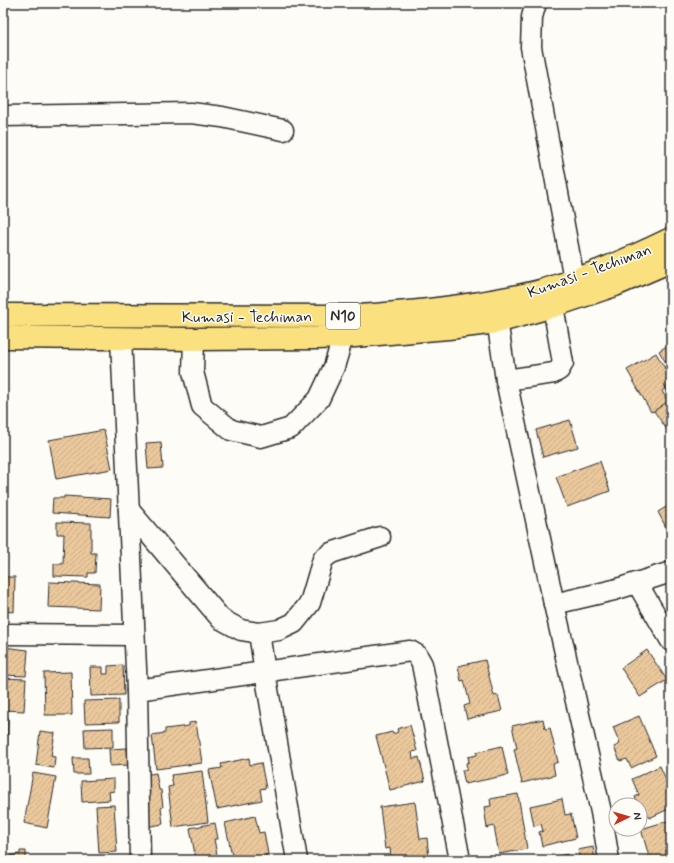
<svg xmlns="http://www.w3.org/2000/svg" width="674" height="863" viewBox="0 0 674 863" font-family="Mynerve,sans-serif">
	<defs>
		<pattern id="building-hatch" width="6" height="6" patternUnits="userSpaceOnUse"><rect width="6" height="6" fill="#ebc89c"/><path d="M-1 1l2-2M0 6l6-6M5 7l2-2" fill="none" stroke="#caac87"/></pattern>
	</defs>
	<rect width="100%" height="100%" fill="#fdfcf7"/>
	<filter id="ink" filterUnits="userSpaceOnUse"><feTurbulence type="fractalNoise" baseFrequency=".025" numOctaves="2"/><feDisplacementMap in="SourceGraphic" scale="8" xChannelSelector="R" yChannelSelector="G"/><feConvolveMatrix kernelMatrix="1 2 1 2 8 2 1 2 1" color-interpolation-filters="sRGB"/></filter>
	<g filter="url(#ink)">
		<g fill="url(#building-hatch)" stroke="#2b2b2b">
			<path d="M671,343V360L666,363L659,351Z"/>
			<path d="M656,353L671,379L664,384L666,388L662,391L668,402L654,411L651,412L627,370Z"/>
			<path d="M671,363V379L665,367Z"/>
			<path d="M671,383V395L670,396L665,387Z"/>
			<path d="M671,399V434H670L654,411Z"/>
			<path d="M570,420L578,447L543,457L536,430Z"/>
			<path d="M104,430L112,469L56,479L49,440Z"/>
			<path d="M161,442L163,468L148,469L146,443Z"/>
			<path d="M600,461L610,491L567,507L556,477Z"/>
			<path d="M64,496L111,499L110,517L52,513L53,498H64Z"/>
			<path d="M671,504V537L658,512Z"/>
			<path d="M57,522L91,523V553H96L95,573H88V577L54,576V564H63L64,534H57Z"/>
			<path d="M3,577H15L14,612L3,611Z"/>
			<path d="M49,582L100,584L99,609L48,607Z"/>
			<path d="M3,647L28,650L26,676L3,675Z"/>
			<path d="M647,650L667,680L640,697L621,668Z"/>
			<path d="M485,660L494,696L498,695L502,711L467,719L464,706L470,704L464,680L461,681L458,666Z"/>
			<path d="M123,665L124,695L91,696L90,667H103V674H108V666Z"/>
			<path d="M71,672L72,715H45L44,673Z"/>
			<path d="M3,678L26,679L24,711L3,710Z"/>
			<path d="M119,700V722L85,723L84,701Z"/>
			<path d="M639,716L656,756L631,768L627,759L620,761L614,747L620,744L613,727Z"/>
			<path d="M3,717H8L7,758L3,757Z"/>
			<path d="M543,719L545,729L550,728L558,762L553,764L555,775L522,783L514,749L517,748L512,726Z"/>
			<path d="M196,722L202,763L156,769L152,735L165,733V729L189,726V723Z"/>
			<path d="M410,725L417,751L412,752L413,759L419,757L425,781L390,790L376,736L392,732L393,734L398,732L397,729Z"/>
			<path d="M113,728V747L85,748L84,729Z"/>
			<path d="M40,731L55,733L51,756L55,757L54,768L36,765Z"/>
			<path d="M502,746L508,775L465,784L462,770H467L466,763L469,762L468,757L477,755V752Z"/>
			<path d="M127,748L128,765L110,766L109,749Z"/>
			<path d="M73,758H88L89,774H74Z"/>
			<path d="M249,758L250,765L261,763L266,788L260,789L262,800L217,809L209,770L222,768L221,764Z"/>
			<path d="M660,766L671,791V808L649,818L645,809L641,811L640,805H638L635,797L639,795L632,779Z"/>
			<path d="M202,771L208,822L173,827L168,787L173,786L171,775Z"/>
			<path d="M33,773L56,777L47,828L24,823Z"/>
			<path d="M156,773L159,790H161L163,807L161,808L163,824L146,827L139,776Z"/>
			<path d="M114,779V791L109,792L110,800L82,802L81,781Z"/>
			<path d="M518,794L527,849L499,854L494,826L487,828L484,807L491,806L490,799Z"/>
			<path d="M562,799L565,815L571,814L576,838L542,846L539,832L543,831L541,824L534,826L530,806Z"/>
			<path d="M415,802L420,839L427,838L429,858L412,860H391L390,848L385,849L380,807Z"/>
			<path d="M114,805L117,852L99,853L96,806Z"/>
			<path d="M255,816L259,833L264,832L268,854L265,855L266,860H233L225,823Z"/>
			<path d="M671,820V860H650L641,829Z"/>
			<path d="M215,823L218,839H214L218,860H196L190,828Z"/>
			<path d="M593,847L595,860H580L578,850Z"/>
			<path d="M20,851H26V860H11V855L20,854Z"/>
			<path d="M568,854L569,860H542V859Z"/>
		</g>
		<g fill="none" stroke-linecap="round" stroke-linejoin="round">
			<g stroke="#2b2b2b" stroke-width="23">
				<g id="minor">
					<path d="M536,3L532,17L531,47L574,279"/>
					<path d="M3,116L191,113L222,117L283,130"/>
					<path d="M495,306L506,380L554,604L601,812L609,860"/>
					<path d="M121,338L137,690"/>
					<path d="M194,339L193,372L202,406L231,430L261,437L291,428L319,399L334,367L343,337"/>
					<path d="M506,380L554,373L559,370L563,363L553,306"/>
					<path d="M129,510L221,619L241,630L259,633L279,630L294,623L310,603L323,559L331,553L380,537"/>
					<path d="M637,583L671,641"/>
					<path d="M554,604L614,590L671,572"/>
					<path d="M259,633L265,672L297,860"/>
					<path d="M3,634L134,635"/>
					<path d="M140,860L137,690L410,651L417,655L422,664L460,860"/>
				</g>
			</g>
			<g stroke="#2b2b2b" stroke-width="25">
				<g id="highway">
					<path d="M3,315L358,316C402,313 447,309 491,301C508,298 527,295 544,290C588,277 630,259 671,239"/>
					<path d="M3,337L194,339L318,338L343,337L448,328L497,322L553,306L615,285L671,261"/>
				</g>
			</g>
			<use href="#minor" stroke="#fdfcf7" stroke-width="20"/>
			<use href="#highway" stroke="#fbe080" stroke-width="22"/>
		</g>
	</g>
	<g text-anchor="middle" stroke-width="3" stroke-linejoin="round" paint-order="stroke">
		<rect fill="#fdfcf7" stroke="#6a6a68" stroke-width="1" x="326" y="303" width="34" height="26" rx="3"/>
		<g font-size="15" font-weight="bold" fill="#2b2b2b">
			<text x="343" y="321">N10</text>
		</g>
		<g font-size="16" fill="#2b2b2b" stroke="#fdfcf7">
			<text transform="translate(589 270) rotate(-20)" y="6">Kumasi - Techiman</text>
			<text x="247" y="322">Kumasi - Techiman</text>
		</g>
	</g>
	<rect width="674" height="863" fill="none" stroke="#fdfcf7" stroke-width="16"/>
	<rect x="8" y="8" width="658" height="847" fill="none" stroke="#2b2b2b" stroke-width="1.5" filter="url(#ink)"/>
	<g transform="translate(628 817) rotate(85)"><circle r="19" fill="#fdfcf7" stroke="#a9a8a5"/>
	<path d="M0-3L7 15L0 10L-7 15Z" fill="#c8321e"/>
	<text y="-6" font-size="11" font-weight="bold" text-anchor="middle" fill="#2b2b2b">N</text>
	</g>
</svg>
